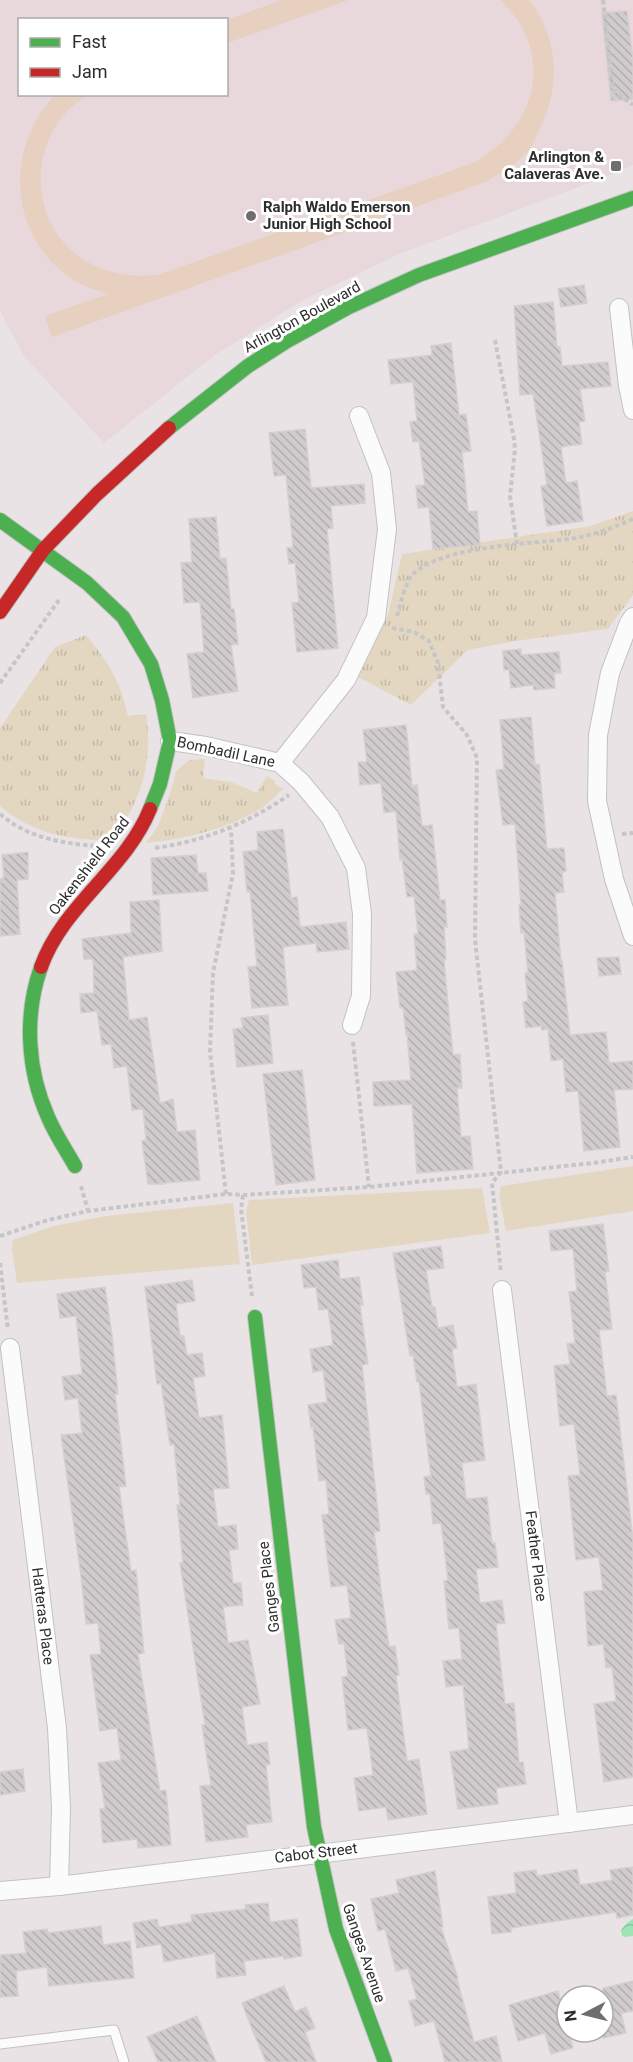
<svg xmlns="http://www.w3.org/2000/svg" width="633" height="2062" viewBox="0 0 633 2062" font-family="Roboto,sans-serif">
	<defs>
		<pattern id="grass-tufts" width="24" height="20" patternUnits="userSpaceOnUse" patternTransform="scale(1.5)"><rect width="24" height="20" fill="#e3d7c1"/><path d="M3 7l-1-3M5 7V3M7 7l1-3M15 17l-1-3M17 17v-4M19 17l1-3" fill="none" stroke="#c3b9a6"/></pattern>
		<pattern id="water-waves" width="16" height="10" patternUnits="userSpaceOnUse" patternTransform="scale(1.5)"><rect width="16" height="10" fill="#9ee4b4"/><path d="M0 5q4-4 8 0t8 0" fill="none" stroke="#88c49b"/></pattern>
		<pattern id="building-back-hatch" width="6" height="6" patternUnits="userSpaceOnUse" patternTransform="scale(1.5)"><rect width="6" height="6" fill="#d0cbcd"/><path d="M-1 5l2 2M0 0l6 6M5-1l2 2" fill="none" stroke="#b3afb0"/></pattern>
	</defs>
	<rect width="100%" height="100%" fill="#eae3e6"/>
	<path fill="#e8d7db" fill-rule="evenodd" d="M0,0H633V165L603,178L399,254L301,301L215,355L104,443L24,356L0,311ZM20,20H226V94H20Z"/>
	<g fill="url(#grass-tufts)">
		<path d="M633,511V595L608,629L515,641L468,650L411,705L358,677L388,615L402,554L591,526Z"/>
		<path d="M86,635C109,664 120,679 128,716L146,714C154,763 140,802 112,841C69,839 34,835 0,806V728L55,647Z"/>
		<path d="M205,759L203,778L231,782L257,793L267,776L275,781V784L283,789C276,795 269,803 262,808C227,829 186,839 146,843L158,826L171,791L176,771L189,760Z"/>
	</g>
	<g fill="#e3d7c1">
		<path d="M633,1166V1211L506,1231L499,1194L501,1186Z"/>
		<path d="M482,1188L490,1233L252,1265L246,1213L249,1200Z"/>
		<path d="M233,1203L240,1264L17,1283L12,1249L13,1240L54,1226L106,1216Z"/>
	</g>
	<g fill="#e7d0bf">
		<path d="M282,0H348L227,43V20Z"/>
		<path d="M500,0H529C559,37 561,88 539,130C536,137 533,145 529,150C518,163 502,172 488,181L52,337L45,316L108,294C97,290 84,287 74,280C8,238 4,149 55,95H88C39,123 25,192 60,238C83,269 122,279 158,275L473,163C537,129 557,52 500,0Z"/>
	</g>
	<path fill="url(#water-waves)" d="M633,1919V1936L626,1937L622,1936L621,1930L628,1922Z"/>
	<g fill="url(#building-back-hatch)" stroke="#d5cfd1" stroke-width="1.5">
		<path d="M627,11L633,60V99L611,101L602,13Z"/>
		<path d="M584,285L587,303L561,307L558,289Z"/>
		<path d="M553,302L557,347H560L562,366L608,362L611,386L580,389L585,421L579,422L582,444L561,447L566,483L577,481L583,521L547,526L541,486L547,485L533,394L520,395L514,306Z"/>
		<path d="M451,343L459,415L466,414L471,451L462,452L468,512L477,511L480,545L433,549L429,507L418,508L416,486L425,485L419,441L413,442L410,422L417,421L413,382L391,384L388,360L432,355L431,346Z"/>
		<path d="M305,429L311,488L364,484L365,503L331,506L333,528L327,529L338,648L297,652L292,603L299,602L295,563L289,564L287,548L293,547L286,475L274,476L269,433Z"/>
		<path d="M216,517L220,559L226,558L231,609H234L238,644L231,645L238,691L193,698L187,654L204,652L200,602L184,603L181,563L192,562L189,519Z"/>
		<path d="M521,649V655L559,652L561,673H554L555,688L534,690L533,685L511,688L509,670H504L503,651Z"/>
		<path d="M531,717L535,765L539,764L547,849L564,848L566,871L562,873L564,892L555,893L561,961H562L570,1035L606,1032L609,1063L633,1061V1089L614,1090L620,1147L584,1151L578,1091L566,1092L563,1059L551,1061L548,1029L542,1030L541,1026L526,1028L523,1002L528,1001L525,973H528L524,932L521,933L519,905H521L515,824L503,825L496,770L504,769L500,720Z"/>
		<path d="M406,725L412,786L417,785L422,826L432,825L440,900H445L447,927H444L446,959H444L448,1004L453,1055L460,1054L462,1088H457L461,1137L470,1136L473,1169L417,1173L412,1104L374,1106L373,1082L411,1080L407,1034H406L403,1008H400L396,972L417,970L414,934H418L414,896L407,897L402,859L400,860L396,811L384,813L381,783L360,785L358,762H367L363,730Z"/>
		<path d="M283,829L291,898L297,897L300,927L346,922L349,949L317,952L316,943L283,947L288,1005L252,1008L248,967L257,966L250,891L247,892L243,852L258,850L257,832Z"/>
		<path d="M28,852V879L17,880L20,934L0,936V879L4,878L2,855Z"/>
		<path d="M196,855L198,873H206L208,891L153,895L151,858Z"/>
		<path d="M159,900L162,951L123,957L129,1020L147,1017L160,1103L173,1099L177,1132L195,1130L200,1180L165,1183V1184H148L142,1141L146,1140L143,1109L132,1110L127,1066L114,1068L111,1044L102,1045L97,1011L81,1013L80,994L94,993L93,959H84L82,939L131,933L130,902Z"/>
		<path d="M619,957L621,974L599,976L597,958Z"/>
		<path d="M268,1015L273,1063L237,1067L233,1029L243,1028L241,1018Z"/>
		<path d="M302,1070L315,1180L276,1185L263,1074Z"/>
		<path d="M603,1224L609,1271L605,1272L612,1329L599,1330L607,1396L616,1395L633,1540V1777L604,1782L594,1704L616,1701L612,1667L606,1668L603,1644L588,1646L584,1592L603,1590L599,1557L576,1560L568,1476L580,1475L574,1424L560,1426L554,1366L570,1364L567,1344L575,1343L569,1292L577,1291L573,1249L551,1251L549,1231Z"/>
		<path d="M441,1246L444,1268L426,1270L432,1307H435L438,1328L453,1325L457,1348L452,1349L457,1387L476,1384L485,1460L462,1463L466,1499L487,1497L492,1543H495L498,1567L476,1569L480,1603L502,1600L505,1623L496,1624L505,1704L514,1703L519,1763L523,1762L526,1784L496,1788L498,1804L458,1809L450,1752L469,1749L463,1685L446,1687L443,1661L462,1659L459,1628L449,1629L444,1581L448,1580L441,1523L433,1524L430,1494H426L424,1477L431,1476L419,1382H417L413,1355L410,1356L393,1253Z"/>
		<path d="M338,1260L340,1279L359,1277L363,1305H360L368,1364L362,1365L380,1531L374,1532L380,1581L389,1647L395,1646L399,1675L396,1676L407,1761L419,1759L427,1814L388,1820L386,1807L359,1811L354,1778L373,1775L367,1728L348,1730L342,1677L348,1676L344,1643L339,1644L335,1620L351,1618L347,1585L331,1587L322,1515L329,1514L326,1480L319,1481L313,1427L311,1428L308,1405L327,1402L323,1370L313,1372L310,1349L333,1345L328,1309L319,1310L316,1287L304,1288L301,1265Z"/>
		<path d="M192,1280L195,1301L176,1304L180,1336H184L187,1355L202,1353L205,1376L193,1378L199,1418L222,1415L229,1488L213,1489L218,1527L236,1525L238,1549L229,1550L233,1583H241L243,1605L223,1607L228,1643L248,1640L260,1704L242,1707L247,1745L267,1742L270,1764L266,1765L272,1822L246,1825L248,1837L206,1842L200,1786L211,1785L202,1725H205L180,1563L183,1562L177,1505H180L174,1444L170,1445L161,1383L157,1384L145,1287Z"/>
		<path d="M105,1287L112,1335L118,1394H115L126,1486L119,1487L131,1571L136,1570L144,1653L138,1654L160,1791L166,1790L171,1845L138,1848L137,1839L103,1843L100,1809L105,1808L98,1763L121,1760L117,1728L100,1731L90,1655L101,1654L98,1623L86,1624L81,1576L61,1435L82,1433L78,1398L65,1400L62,1377L82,1374L76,1316L60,1318L57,1294Z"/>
		<path d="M23,1769L25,1791L0,1795V1772Z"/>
		<path d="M633,1867V1915L617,1918L616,1912L511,1928V1932L492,1934L488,1897L516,1893L514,1873L536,1870L537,1876L577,1869L580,1885L612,1880L610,1870Z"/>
		<path d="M435,1871L443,1927H441L458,1978L457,1979L474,2042L496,2036L502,2062H445L434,2021L415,2026L409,2001L417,1999L408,1968L396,1971L385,1929L378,1931L371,1899L399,1893L396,1880Z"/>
		<path d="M268,1903L270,1922L297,1919L302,1956L284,1959L283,1956L244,1961L246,1975L217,1978L215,1953L164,1962L161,1944L137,1948L133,1923L157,1919L159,1927L192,1922L191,1915L246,1909L245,1905Z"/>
		<path d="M101,1926L103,1945L130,1941L134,1978L49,1986L47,1967L16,1971L18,1996L0,1997V1955L26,1953L23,1932L47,1929L48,1933Z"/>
		<path d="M633,1981V2011L621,2013L626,2033L603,2038V1988Z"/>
		<path d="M284,1986L295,2012L306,2007L315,2028L305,2032L316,2062H266L254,2034L242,2003Z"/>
		<path d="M558,1991L567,2025V2032H569L573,2048L551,2054L545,2033L518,2041L509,2005Z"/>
		<path d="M197,2016L216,2062H158L147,2037Z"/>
	</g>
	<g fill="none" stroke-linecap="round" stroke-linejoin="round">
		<g stroke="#c2c2c2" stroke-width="11">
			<path id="lane" d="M0,2044L114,2030L124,2062"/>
		</g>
		<g stroke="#c2c2c2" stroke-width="20">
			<g id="street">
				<path d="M619,308L628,386L633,410"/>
				<path d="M633,617L629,623L610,673L598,735L597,801L614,879L633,936"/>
				<path d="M170,741L206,746L280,763L301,782L330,817L356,868L362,914L361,996L352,1025"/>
				<path d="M280,763L346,680L376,618L387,529L381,473L359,416"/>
				<path d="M502,1290L569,1823"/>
				<path d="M10,1348L57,1728L61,1808L59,1886"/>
				<path d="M0,1891L59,1886L633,1815"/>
			</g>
		</g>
		<g stroke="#c2c2c2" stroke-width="16">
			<g id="fast">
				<path d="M169,428L248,366L287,341L347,308L419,275L633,198"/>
				<path d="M0,520L87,583L123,617L151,664L162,700L170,741L160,784L150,809"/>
				<path d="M41,967C24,1015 27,1070 48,1117C55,1134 66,1150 75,1166"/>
				<path d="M255,1317L314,1827L336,1929L385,2062"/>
			</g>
		</g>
		<g stroke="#c2c2c2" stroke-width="16">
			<g id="jam">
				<path d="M0,612L43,550L97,494L169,428"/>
				<path d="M41,967C63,905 126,869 150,809"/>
			</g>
		</g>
		<g stroke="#c7c6c7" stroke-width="4" stroke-dasharray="4.5 3" stroke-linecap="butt">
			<path d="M603,0L613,90L633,105"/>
			<path d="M495,340L514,439L515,449L510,496L517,544"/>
			<path d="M397,616C400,606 406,580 413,574C444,545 534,544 576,538C596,534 615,527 633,519"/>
			<path d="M392,628L414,632L429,641L438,663L443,707L467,735L477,758L475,940L501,1172L492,1183L501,1273"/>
			<path d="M0,683L59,600"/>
			<path d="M0,814C28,838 63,844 100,846"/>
			<path d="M622,834L633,833"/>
			<path d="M155,848C205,841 248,823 289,795"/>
			<path d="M353,1042L369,1187"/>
			<path d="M81,1186L88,1211"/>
			<path d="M226,1194L210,1051L213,973L233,873L231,829"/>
			<path d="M243,1195L241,1209L252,1296"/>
			<path d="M0,1236L48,1220L88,1211L226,1194L243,1195L369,1187L593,1163L633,1157"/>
			<path d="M0,1263L8,1330"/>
		</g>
		<use href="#lane" stroke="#fcfbfb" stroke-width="9"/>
		<use href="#street" stroke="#fcfbfb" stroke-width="18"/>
		<use href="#fast" stroke="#4caf50" stroke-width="14"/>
		<use href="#jam" stroke="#c62828" stroke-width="14"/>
	</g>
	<g fill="#6f6d6e" stroke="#fff" stroke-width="2">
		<rect x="610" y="160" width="12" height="12" rx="3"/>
		<circle cx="251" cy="216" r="6"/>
	</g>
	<g text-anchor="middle" stroke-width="6" stroke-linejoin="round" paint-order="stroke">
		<g font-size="15" font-weight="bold" fill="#2d2d2d" stroke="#fff" text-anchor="end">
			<text x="604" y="162">Arlington &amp;<tspan x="604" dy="17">Calaveras Ave.</tspan></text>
			<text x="263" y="212" text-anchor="start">Ralph Waldo Emerson<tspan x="263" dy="17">Junior High School</tspan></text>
		</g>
		<g font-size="15" fill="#2d2d2d" stroke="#fff">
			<text transform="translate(302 317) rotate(-29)" y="5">Arlington Boulevard</text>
			<text transform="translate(226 752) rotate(12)" y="5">Bombadil Lane</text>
			<text transform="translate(89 866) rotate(-52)" y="5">Oakenshield Road</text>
			<text transform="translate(536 1556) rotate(83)" y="5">Feather Place</text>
			<text transform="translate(269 1587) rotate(-97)" y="5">Ganges Place</text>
			<text transform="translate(43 1616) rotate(83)" y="5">Hatteras Place</text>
			<text transform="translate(316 1853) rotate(-7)" y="5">Cabot Street</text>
			<text transform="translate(364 1953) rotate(71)" y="5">Ganges Avenue</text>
		</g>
	</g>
	<rect x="18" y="18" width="210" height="78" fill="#ffffff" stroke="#ababab" stroke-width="1.5"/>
	<rect x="30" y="38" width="30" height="9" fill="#4caf50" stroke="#ababab" stroke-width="1.5"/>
	<text x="72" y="48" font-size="18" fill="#2d2d2d">Fast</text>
	<rect x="30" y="68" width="30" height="9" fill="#c62828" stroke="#ababab" stroke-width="1.5"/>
	<text x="72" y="78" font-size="18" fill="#2d2d2d">Jam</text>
	<g transform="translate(585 2014) rotate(263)"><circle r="28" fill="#ffffff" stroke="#ababab" stroke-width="1.5"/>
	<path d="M0-4.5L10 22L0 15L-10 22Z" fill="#6f6d6e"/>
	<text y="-9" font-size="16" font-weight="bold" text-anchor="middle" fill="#2d2d2d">N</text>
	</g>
</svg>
